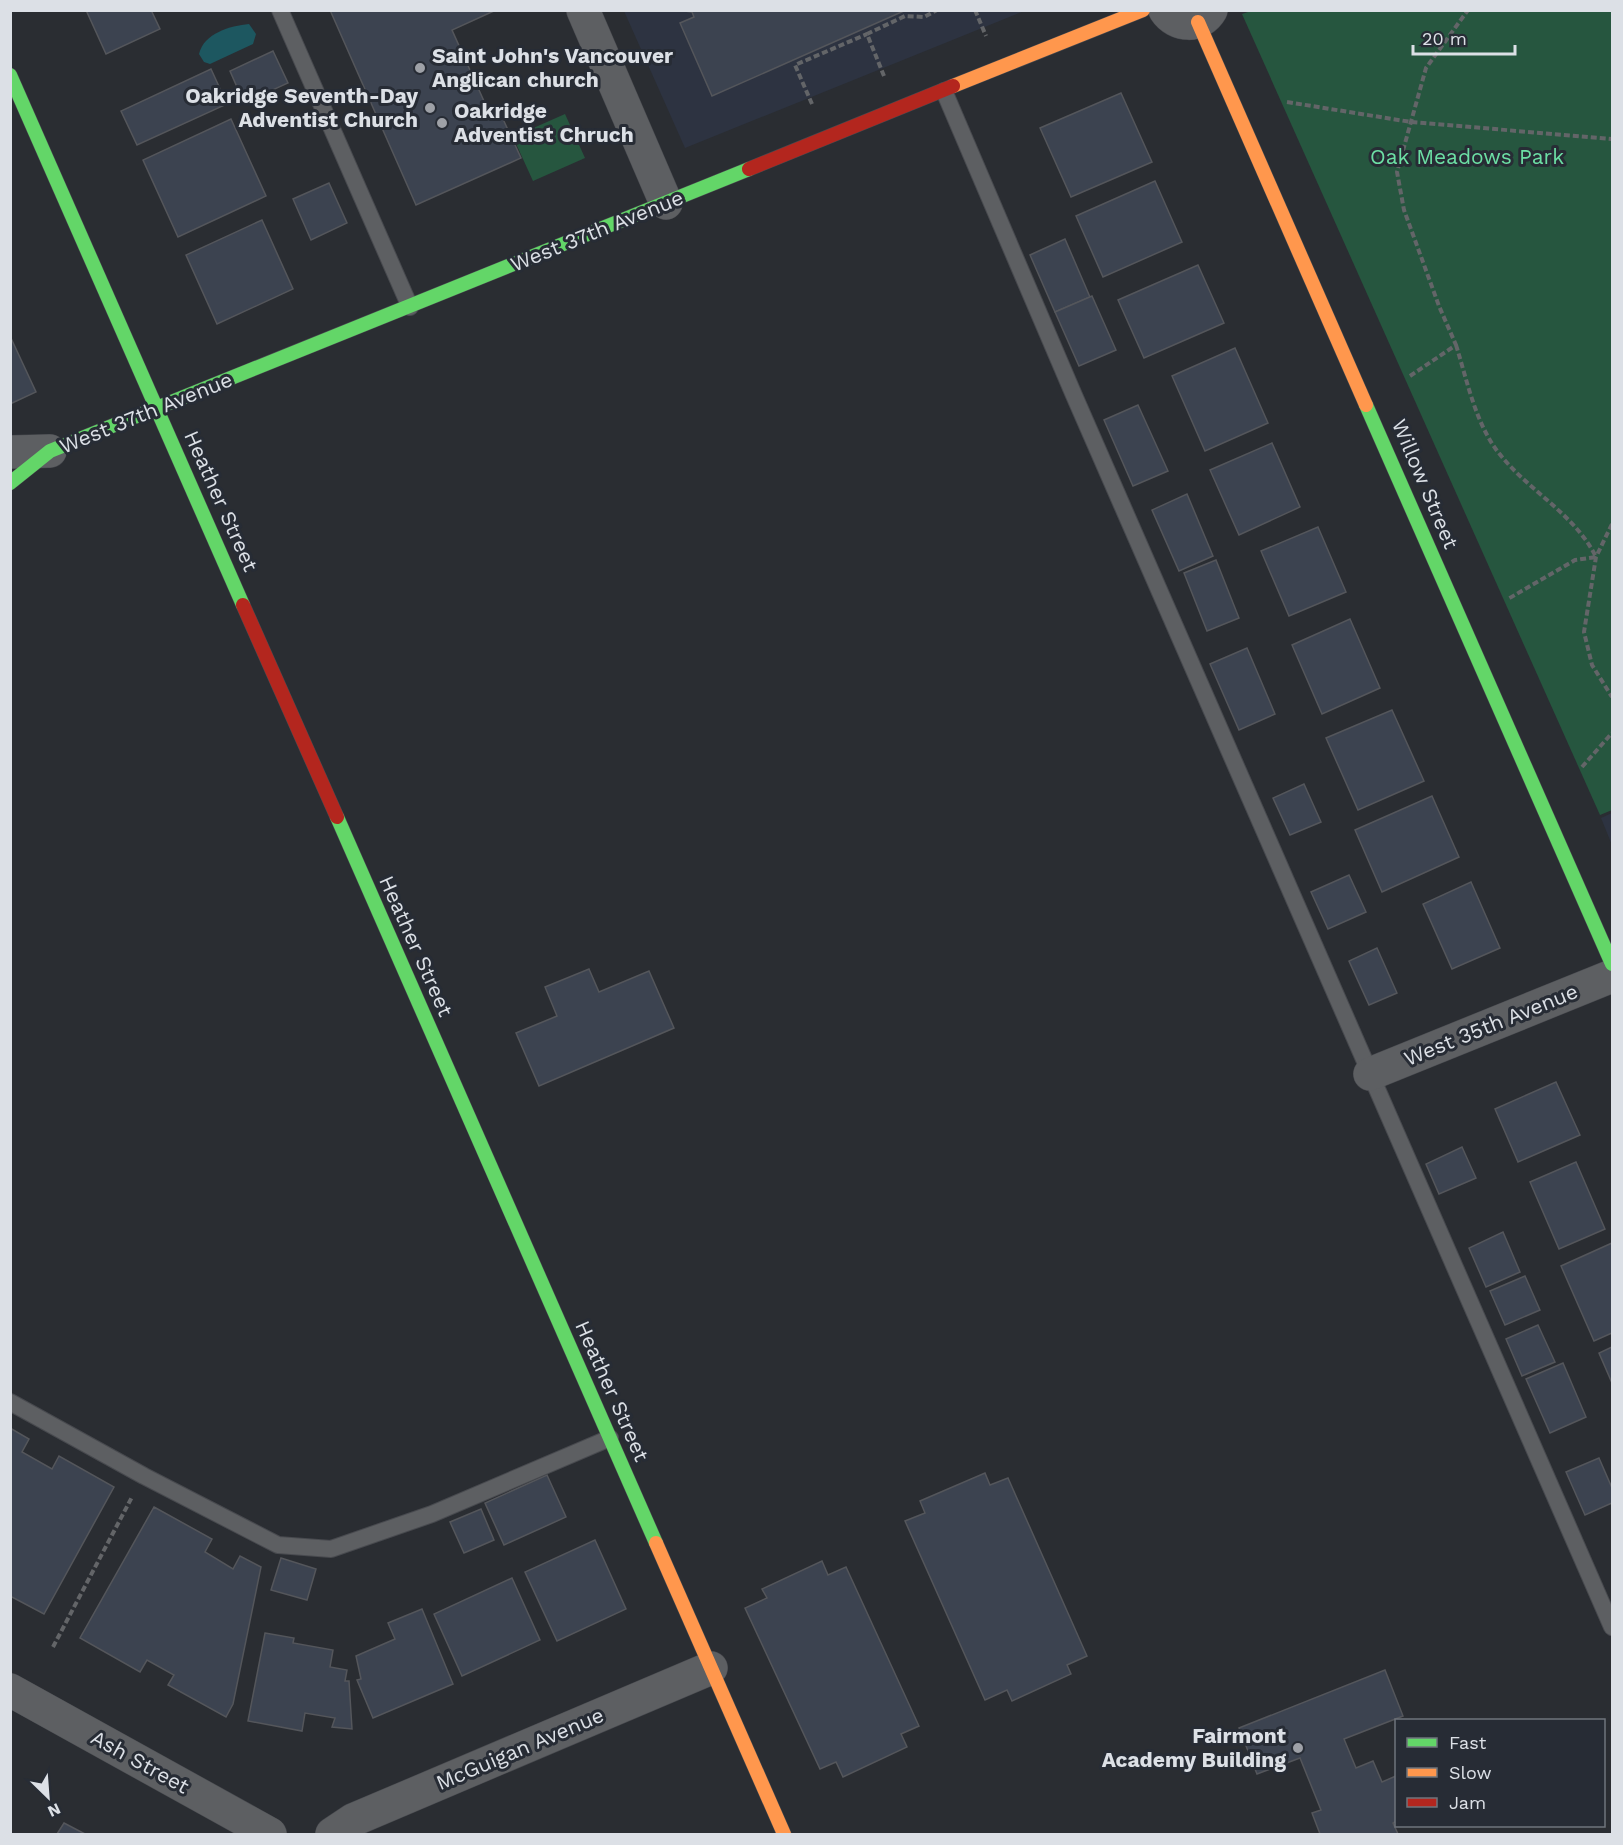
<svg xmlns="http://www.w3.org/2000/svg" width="1623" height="1845" viewBox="0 0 1623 1845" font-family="'Work Sans',sans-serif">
	<rect width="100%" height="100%" fill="#2a2d32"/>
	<g fill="#2d3341">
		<path d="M624,11H1024L685,148Z"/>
		<path d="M1612,813V845L1601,818Z"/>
	</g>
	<g fill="#26563f">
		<path d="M1251,11H1612V810L1600,815L1242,14Z"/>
		<path d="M565,114L585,158L533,181L513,137Z"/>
	</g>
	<path fill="#1d5760" d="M249,24L256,34L253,44L210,64L204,62L199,54C204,33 230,26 249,24Z"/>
	<g fill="#3c4350" stroke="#54565b" stroke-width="1.5">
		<path d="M86,10H151L160,29L106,54Z"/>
		<path d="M330,10H496L452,30L488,110L497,106L521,158L416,205Z"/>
		<path d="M677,10H906L712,96L680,23L694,17L692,12Z"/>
		<path d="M273,51L288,83L244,103L230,71Z"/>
		<path d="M211,69L227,104L137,145L121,111Z"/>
		<path d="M1121,93L1152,162L1071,197L1040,128Z"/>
		<path d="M231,119L266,196L178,237L143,160Z"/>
		<path d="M1155,181L1182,242L1103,277L1076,216Z"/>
		<path d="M329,183L347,223L311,240L293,199Z"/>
		<path d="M262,220L293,289L217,324L186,255Z"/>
		<path d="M1065,239L1090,297L1055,312L1030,255Z"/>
		<path d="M1198,265L1224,323L1144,358L1118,300Z"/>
		<path d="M1092,296L1116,350L1079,366L1055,312Z"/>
		<path d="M10,336L36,392L10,404Z"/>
		<path d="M1235,348L1268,423L1205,451L1172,376Z"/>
		<path d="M1138,405L1168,471L1133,486L1104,420Z"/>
		<path d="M1272,443L1300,507L1239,535L1210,470Z"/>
		<path d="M1187,494L1213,556L1179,571L1152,510Z"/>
		<path d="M1318,527L1346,592L1289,616L1261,551Z"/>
		<path d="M1216,560L1239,618L1207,631L1184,573Z"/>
		<path d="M1350,619L1380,688L1322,714L1292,645Z"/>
		<path d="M1247,648L1275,714L1239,730L1210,664Z"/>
		<path d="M1392,710L1424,781L1358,810L1326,738Z"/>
		<path d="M1304,784L1321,822L1290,835L1273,798Z"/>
		<path d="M1432,796L1459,857L1382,892L1355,830Z"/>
		<path d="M1349,875L1366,912L1328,929L1311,892Z"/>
		<path d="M1471,882L1500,948L1452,969L1423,904Z"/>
		<path d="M1377,948L1397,993L1369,1005L1349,961Z"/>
		<path d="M589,969L599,992L649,971L674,1028L539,1086L516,1033L557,1016L545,987Z"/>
		<path d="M1556,1082L1580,1135L1518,1162L1495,1109Z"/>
		<path d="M1462,1147L1476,1178L1439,1194L1426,1164Z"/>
		<path d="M1576,1162L1605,1229L1559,1249L1530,1182Z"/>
		<path d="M1503,1232L1520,1272L1486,1287L1469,1248Z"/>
		<path d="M1612,1243V1333L1594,1341L1561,1266Z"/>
		<path d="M1525,1276L1540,1310L1505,1325L1490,1291Z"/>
		<path d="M1538,1325L1555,1362L1522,1376L1506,1339Z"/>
		<path d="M1612,1347V1383L1599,1353Z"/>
		<path d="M1563,1363L1586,1417L1550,1433L1526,1379Z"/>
		<path d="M10,1428L29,1439L22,1452L52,1469L59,1456L114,1487L44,1614L10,1596Z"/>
		<path d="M1599,1458L1612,1488V1503L1585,1515L1566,1472Z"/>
		<path d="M985,1473L990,1485L1008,1478L1087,1656L1067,1665L1071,1674L1012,1701L1007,1690L985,1700L905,1521L925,1513L920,1501Z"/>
		<path d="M547,1475L566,1517L504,1545L485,1503Z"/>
		<path d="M154,1507L212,1539L205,1552L233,1569L240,1556L261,1567L233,1704L226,1717L168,1685L174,1675L147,1660L140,1672L80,1638Z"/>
		<path d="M481,1509L494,1540L464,1553L450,1522Z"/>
		<path d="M595,1540L626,1609L557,1641L525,1572Z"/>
		<path d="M281,1558L316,1569L307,1600L271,1590Z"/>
		<path d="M822,1561L828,1575L846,1567L919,1726L901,1734L907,1747L843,1777L836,1762L820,1769L745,1608L767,1598L762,1589Z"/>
		<path d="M512,1578L540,1640L462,1676L434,1614Z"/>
		<path d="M422,1609L453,1684L373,1718L357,1680L361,1679L356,1656L395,1639L388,1623Z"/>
		<path d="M265,1633L294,1638L293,1643L333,1650L330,1667L347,1670L345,1681H349L352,1729L332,1727L335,1718L305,1713L302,1731L248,1721Z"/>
		<path d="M1385,1670L1403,1716L1344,1739L1356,1768L1373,1761L1382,1782L1396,1776V1821L1393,1823L1398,1834H1320L1312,1813L1321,1810L1300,1758L1257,1774L1239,1728Z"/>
		<path d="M64,1823L85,1834H57Z"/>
	</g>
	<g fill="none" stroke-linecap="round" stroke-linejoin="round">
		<g stroke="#484a4f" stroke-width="18">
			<g id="lane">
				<path d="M280,10L410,307"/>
				<path d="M944,91L1073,393L1612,1627"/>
				<path d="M10,1402L144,1476L278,1545L331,1549L432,1514L610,1438"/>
			</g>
		</g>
		<g stroke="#484a4f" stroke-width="34">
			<g id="street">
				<path d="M583,10L666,203"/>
				<path d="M1165,10C1176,27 1201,28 1211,10"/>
				<path d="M10,452L50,451"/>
				<path d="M1370,1074L1612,976"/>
				<path d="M10,1690L270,1834"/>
				<path d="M332,1834L353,1820L711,1668"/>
			</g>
		</g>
		<g stroke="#484a4f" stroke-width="15">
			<g id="fast">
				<path d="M10,75L243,605"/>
				<path d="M1366,405L1612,964"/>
				<path d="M10,483L50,451L749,169"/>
				<path d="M337,817L656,1543"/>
			</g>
		</g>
		<g stroke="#484a4f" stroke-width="15">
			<g id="slow">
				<path d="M1198,22L1366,405"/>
				<path d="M953,86L1143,10"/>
				<path d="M656,1543L784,1834"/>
			</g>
		</g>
		<g stroke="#484a4f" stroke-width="15">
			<g id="jam">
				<path d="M749,169L953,86"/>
				<path d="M243,605L337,817"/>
			</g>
		</g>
		<g stroke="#636568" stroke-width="4" stroke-dasharray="6 3" stroke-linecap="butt">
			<path d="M975,10L986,36"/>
			<path d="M884,76L867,34L905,16L924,17L937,10"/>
			<path d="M1287,102L1411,122L1612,139"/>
			<path d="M812,104L795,65L867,34"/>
			<path d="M1456,345C1467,380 1475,422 1498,452C1527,490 1575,514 1596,557L1575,560L1508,599"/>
			<path d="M1410,376L1456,345L1439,306L1404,210L1397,172L1426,68L1468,10"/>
			<path d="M1612,524L1596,557L1584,632L1592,665L1612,697"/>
			<path d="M1582,767L1612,733"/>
			<path d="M53,1647L132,1497"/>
		</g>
		<use href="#lane" stroke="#5d5f62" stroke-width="16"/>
		<use href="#street" stroke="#5d5f62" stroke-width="33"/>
		<use href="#fast" stroke="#63d668" stroke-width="14"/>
		<use href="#slow" stroke="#ff974d" stroke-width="14"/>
		<use href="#jam" stroke="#b3261e" stroke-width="14"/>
	</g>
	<g fill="#9ea1a7" stroke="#272c35" stroke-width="2">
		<circle cx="420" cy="68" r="6"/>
		<circle cx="430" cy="108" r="6"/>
		<circle cx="442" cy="123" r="6"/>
		<circle cx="1298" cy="1748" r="6"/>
	</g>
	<g text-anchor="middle" stroke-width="6" stroke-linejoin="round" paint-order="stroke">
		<g font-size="21" font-weight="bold" fill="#dce0e6" stroke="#272c35" text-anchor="start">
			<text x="432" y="63">Saint John's Vancouver<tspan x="432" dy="24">Anglican church</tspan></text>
			<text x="418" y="103" text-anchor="end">Oakridge Seventh-Day<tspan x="418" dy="24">Adventist Church</tspan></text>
			<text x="454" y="118">Oakridge<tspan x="454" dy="24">Adventist Chruch</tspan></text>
			<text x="1286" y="1743" text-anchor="end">Fairmont<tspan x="1286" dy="24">Academy Building</tspan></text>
		</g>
		<g font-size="21" fill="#6cdfa4" stroke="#272c35">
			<text x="1467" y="164">Oak Meadows Park</text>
		</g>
		<g font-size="21" fill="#dce0e6" stroke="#272c35">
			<text transform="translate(597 231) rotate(-22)" y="7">West 37th Avenue</text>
			<text transform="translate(146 413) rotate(-22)" y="7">West 37th Avenue</text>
			<text transform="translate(1425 484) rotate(67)" y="7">Willow Street</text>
			<text transform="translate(221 501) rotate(66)" y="7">Heather Street</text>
			<text transform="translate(416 946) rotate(66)" y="7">Heather Street</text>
			<text transform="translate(1491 1025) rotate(-22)" y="7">West 35th Avenue</text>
			<text transform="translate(612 1391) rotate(66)" y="7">Heather Street</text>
			<text transform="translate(520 1749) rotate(-23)" y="7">McGuigan Avenue</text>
			<text transform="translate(140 1762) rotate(29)" y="7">Ash Street</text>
		</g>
	</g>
	<rect width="1623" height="1845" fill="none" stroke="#dce0e6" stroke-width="24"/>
	<rect x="1395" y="1719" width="210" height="108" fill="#272c35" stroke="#6f747c" stroke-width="1.5"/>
	<rect x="1407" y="1738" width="30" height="9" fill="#63d668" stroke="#6f747c" stroke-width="1.5"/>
	<text x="1449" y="1749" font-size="18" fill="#dce0e6">Fast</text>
	<rect x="1407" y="1768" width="30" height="9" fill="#ff974d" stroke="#6f747c" stroke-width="1.5"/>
	<text x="1449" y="1779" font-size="18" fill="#dce0e6">Slow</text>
	<rect x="1407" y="1798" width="30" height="9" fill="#b3261e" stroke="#6f747c" stroke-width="1.5"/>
	<text x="1449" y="1809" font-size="18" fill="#dce0e6">Jam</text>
	<g transform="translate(48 1797) rotate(155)" stroke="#272c35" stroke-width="4.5" paint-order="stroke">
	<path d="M0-4.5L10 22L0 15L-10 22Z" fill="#dce0e6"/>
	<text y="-9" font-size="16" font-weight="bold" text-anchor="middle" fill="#dce0e6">N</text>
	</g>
	<path d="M1413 45v9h102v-9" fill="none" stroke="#dce0e6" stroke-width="3"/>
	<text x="1422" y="45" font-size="18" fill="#dce0e6" stroke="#272c35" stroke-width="4.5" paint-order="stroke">20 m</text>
</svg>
